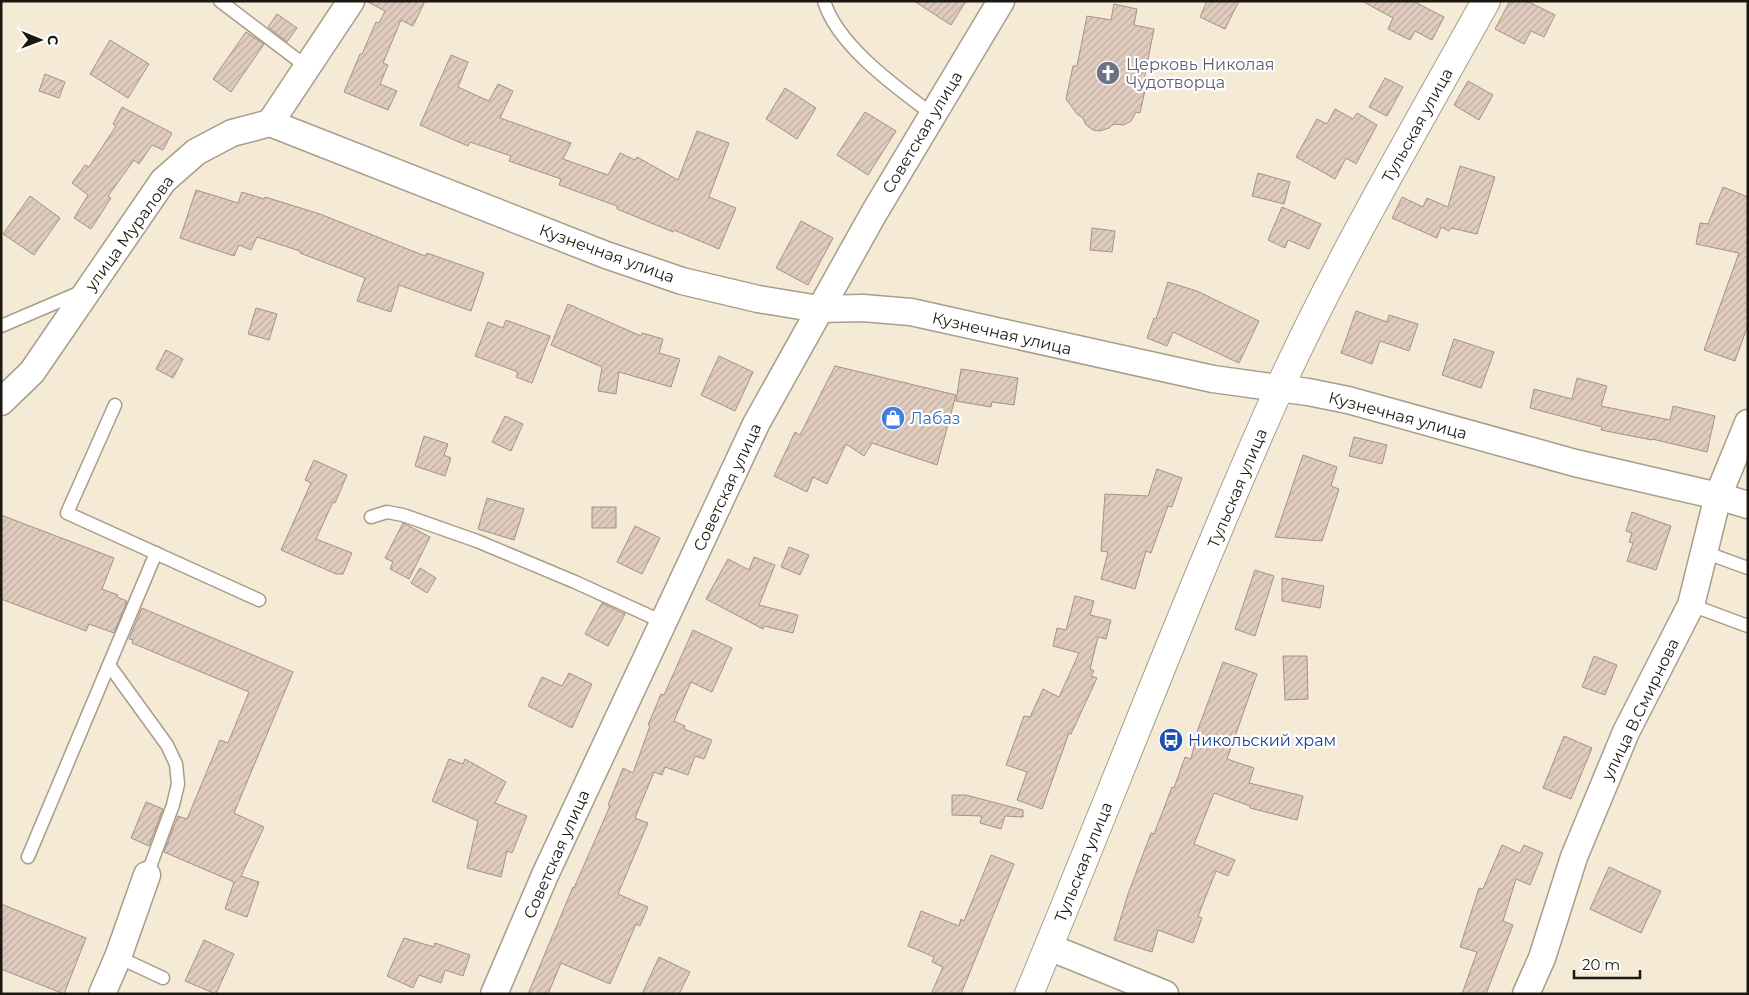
<svg xmlns="http://www.w3.org/2000/svg" width="1749" height="995" viewBox="0 0 1749 995" font-family="Montserrat,sans-serif">
	<defs>
		<pattern id="building-hatch" width="6" height="6" patternUnits="userSpaceOnUse" patternTransform="scale(1.25)"><rect width="6" height="6" fill="#e0ccbe"/><path d="M-1 1l2-2M0 6l6-6M5 7l2-2" fill="none" stroke="#c0aea2"/></pattern>
	</defs>
	<rect width="100%" height="100%" fill="#f5ead6"/>
	<g fill="url(#building-hatch)" stroke="#a49284">
		<path d="M366,1H425L413,26L401,20L383,63L388,65L380,84L397,91L388,110L344,92L360,54H362L376,22L379,23L385,11Z"/>
		<path d="M914,1H966L951,25Z"/>
		<path d="M1207,1H1239L1225,29L1200,17Z"/>
		<path d="M1362,1H1413L1444,17L1432,40L1415,31L1410,40L1388,29L1393,18Z"/>
		<path d="M1510,1H1527L1555,15L1544,37L1531,31L1524,44L1495,29Z"/>
		<path d="M1114,4L1137,9L1134,25L1154,29L1144,80L1147,81L1140,113L1136,112L1131,121L1124,125L1114,124L1109,128L1100,131L1093,130L1086,125L1083,118L1077,114L1066,99L1073,66H1077L1087,16L1111,20Z"/>
		<path d="M277,14L297,28L287,42L268,27Z"/>
		<path d="M246,32L264,44L231,92L213,79Z"/>
		<path d="M110,40L149,64L128,98L90,74Z"/>
		<path d="M451,55L468,62L458,87L489,101L498,84L513,91L500,118L571,143L563,159L608,175L620,153L635,160L637,157L678,180L697,131L729,143L709,197L736,208L719,249L674,230L673,232L617,209V206L559,185L561,179L509,161L511,156L470,142L468,146L420,125Z"/>
		<path d="M45,74L65,82L59,98L39,91Z"/>
		<path d="M1385,78L1403,87L1387,116L1369,107Z"/>
		<path d="M1468,81L1493,95L1479,120L1454,105Z"/>
		<path d="M785,88L816,108L797,139L766,119Z"/>
		<path d="M122,107L172,133L163,150L152,145L139,164L134,160L108,196L111,198L91,229L74,218L88,195L72,183L85,165L89,167L116,126L113,124Z"/>
		<path d="M1335,109L1353,119L1357,113L1377,125L1356,164L1346,158L1335,179L1296,157L1317,119L1327,124Z"/>
		<path d="M865,112L896,131L868,175L837,155Z"/>
		<path d="M1460,166L1495,177L1477,234L1451,228L1449,231L1441,227L1437,238L1392,218L1402,197L1423,207L1427,198L1448,207Z"/>
		<path d="M1258,173L1290,182L1284,204L1252,196Z"/>
		<path d="M1723,187L1748,197V325L1735,361L1704,350L1739,253L1696,244L1700,223L1708,224Z"/>
		<path d="M196,190L238,203L242,192L264,199L265,197L320,214L425,256L427,253L484,273L471,311L399,285L391,312L357,301L365,278L300,253V251L257,237L251,250L239,245L234,256L180,238Z"/>
		<path d="M30,196L60,218L34,255L3,234Z"/>
		<path d="M1282,207L1321,224L1309,249L1288,240L1285,248L1268,240Z"/>
		<path d="M801,221L833,238L808,285L776,268Z"/>
		<path d="M1092,228L1115,231L1112,252L1090,250Z"/>
		<path d="M1168,282L1197,291L1259,321L1239,363L1173,332L1167,346L1147,338L1154,318L1156,319Z"/>
		<path d="M568,304L641,336L642,333L663,339L659,353L680,359L671,387L619,372L616,394L598,391L602,367L551,345Z"/>
		<path d="M256,308L277,314L269,340L248,334Z"/>
		<path d="M1356,311L1387,322L1389,315L1418,324L1409,351L1380,341L1372,364L1341,353Z"/>
		<path d="M506,320L550,336L532,383L516,377L518,372L475,356L488,322L503,328Z"/>
		<path d="M1454,339L1494,352L1481,388L1442,375Z"/>
		<path d="M166,350L183,359L173,378L156,369Z"/>
		<path d="M719,356L753,372L735,411L701,395Z"/>
		<path d="M835,366L956,395L937,465L872,443L864,456L846,444L827,484L813,477L807,492L774,476L795,432L800,435Z"/>
		<path d="M961,369L1018,378L1014,405L992,402L991,407L956,401Z"/>
		<path d="M1577,378L1607,386L1601,406L1670,420L1673,406L1715,416L1707,452L1652,439V440L1601,430L1602,427L1530,408L1534,389L1572,399Z"/>
		<path d="M505,416L523,424L511,451L492,442Z"/>
		<path d="M424,436L448,444L444,455L451,458L445,476L415,466Z"/>
		<path d="M1354,437L1387,445L1382,464L1349,456Z"/>
		<path d="M1303,455L1337,467L1331,486L1339,489L1322,541L1275,537Z"/>
		<path d="M314,460L347,475L335,503L333,502L316,539L352,553L343,574H336L281,550L311,483L305,480Z"/>
		<path d="M1157,469L1182,478L1172,507L1168,506L1151,553L1146,551L1135,589L1101,579L1108,552L1101,551L1105,494L1148,496Z"/>
		<path d="M487,498L524,509L514,540L478,529Z"/>
		<rect x="592" y="507" width="24" height="21"/>
		<path d="M1632,512L1671,526L1656,570L1627,561L1633,543L1629,542L1632,533L1626,531Z"/>
		<path d="M1,515L114,558L102,589L118,595L117,597L127,601L114,633L89,624L86,631L1,599Z"/>
		<path d="M403,523L430,537L409,579L390,569L393,562L385,558Z"/>
		<path d="M635,526L660,538L642,574L617,562Z"/>
		<path d="M789,547L809,555L800,575L781,567Z"/>
		<path d="M754,557L775,565L759,605L798,615L793,633L764,626L763,629L706,599L728,559L749,570Z"/>
		<path d="M420,568L436,578L427,593L411,583Z"/>
		<path d="M1255,570L1274,576L1255,636L1235,629Z"/>
		<path d="M1282,578L1324,586L1320,608L1282,601Z"/>
		<path d="M1075,596L1094,601L1090,615L1111,620L1106,639L1098,637L1090,669L1094,671L1091,676L1097,678L1071,734L1069,733L1042,809L1017,800L1027,772L1006,765L1024,716L1030,717L1043,689L1059,697L1079,653L1053,646L1057,628L1066,630Z"/>
		<path d="M602,603L625,614L608,646L585,634Z"/>
		<path d="M142,608L293,672L234,813L264,827L241,876L259,882L247,917L225,909L234,882L164,852L178,816L187,819L220,740L228,743L249,692L132,643L133,640L129,639Z"/>
		<path d="M693,630L732,648L712,692L691,682L674,721L685,726L684,729L712,740L704,759L695,756L688,775L665,767L662,775L654,772L635,818L648,823L618,894L648,907L640,926L636,924L610,984L561,963L548,994H528L573,887L574,888L610,806L608,805L623,768L633,773L650,726L648,725L661,694L664,695Z"/>
		<path d="M1283,656H1307L1308,699L1285,700Z"/>
		<path d="M1594,656L1617,665L1605,695L1582,687Z"/>
		<path d="M1223,662L1257,674L1227,759L1254,768L1249,783L1303,796L1297,820L1250,808V806L1214,793L1194,844L1235,860L1228,876L1216,871L1198,916L1202,918L1193,943L1158,930L1152,952L1114,940L1128,894L1151,833L1154,834L1172,787L1174,788L1185,757L1191,759L1198,729Z"/>
		<path d="M569,673L592,684L572,728L528,706L542,677L562,686Z"/>
		<path d="M1564,736L1592,748L1571,799L1543,788Z"/>
		<path d="M449,759L463,764L465,759L506,782L495,803L527,816L512,853L507,851L501,877L467,868L478,821L432,801Z"/>
		<path d="M952,795H966L1023,810V817L1005,816L1001,829L980,823L982,816L952,815Z"/>
		<path d="M146,802L163,809L149,846L131,838Z"/>
		<path d="M1502,845L1520,853L1524,845L1543,853L1530,885L1516,879L1503,921L1513,925L1486,994H1462L1477,952L1460,947L1479,888L1483,889Z"/>
		<path d="M991,855L1014,864L961,994H931L943,967L932,962L934,957L908,946L921,911L959,926L961,919L964,921Z"/>
		<path d="M1609,867L1661,891L1641,933L1590,909Z"/>
		<path d="M1,904L86,938L64,994L1,969Z"/>
		<path d="M404,938L434,947L435,943L470,955L463,976L445,970L441,983L419,975L413,988L387,976Z"/>
		<path d="M204,940L234,954L216,994L185,981Z"/>
		<path d="M659,957L690,972L679,994H642Z"/>
	</g>
	<g fill="none" stroke-linecap="round" stroke-linejoin="round">
		<g stroke="#a79d8a" stroke-width="15">
			<g id="lane">
				<path d="M220,1L307,67"/>
				<path d="M824,1C837,45 896,87 932,114"/>
				<path d="M1,326L81,292"/>
				<path d="M115,405L67,513L259,600"/>
				<path d="M371,517L387,512L403,515L477,541L575,582L663,622"/>
				<path d="M1704,552L1748,568"/>
				<path d="M1691,605L1748,626"/>
				<path d="M109,665L167,745L176,764L178,784L173,805L147,875"/>
				<path d="M28,857L156,553"/>
				<path d="M118,957L163,978"/>
			</g>
		</g>
		<g stroke="#a79d8a" stroke-width="29">
			<g id="street">
				<path d="M270,123L606,255L682,281L758,299L819,309L863,308L911,312L1213,379L1308,392L1348,400L1575,463L1718,496L1748,505"/>
				<path d="M1,402L32,372L163,181L196,152L232,133L270,123L351,1"/>
				<path d="M1049,947L1165,994"/>
				<path d="M102,994L118,957L147,875"/>
				<path d="M494,994L545,875L756,424L874,213L1001,1"/>
				<path d="M1526,994L1542,958L1574,857L1626,732L1691,605L1718,496L1748,423"/>
			</g>
		</g>
		<g stroke="#a79d8a" stroke-width="30">
			<path id="secondary" d="M1029,994C1113,792 1190,588 1279,389C1340,256 1415,129 1486,1"/>
		</g>
		<use href="#lane" stroke="#fff" stroke-width="12"/>
		<use href="#street" stroke="#fff" stroke-width="26"/>
		<use href="#secondary" stroke="#fff" stroke-width="28"/>
	</g>
	<defs>
		<g id="church-disc" transform="scale(1.25)"><circle r="9.5" fill="#6b7280" stroke="#fff"/><path d="M-1.2-6h2.4v3.5h3.3v2.4h-3.3V6h-2.4V-.1h-3.3v-2.4h3.3Z" fill="#fff"/></g>
		<g id="shop-disc" transform="scale(1.25)"><circle r="9.5" fill="#3f7fe0" stroke="#fff"/><path d="M-5-2.5h2.3a2.7 3.5 0 0 1 5.4 0H5L5.5 6h-11ZM-1.5-2.5h3a1.5 2.3 0 0 0-3 0Z" fill="#fff"/></g>
		<g id="bus-disc" transform="scale(1.25)"><circle r="9.5" fill="#1a4fb4" stroke="#fff"/><path d="M-5-6H5V4H4V6H2V4H-2V6H-4V4H-5ZM-3.5-4V0h7V-4ZM-3.5 1.2v1.5H-2V1.2ZM2 1.2v1.5H3.5V1.2Z" fill="#fff"/></g>
	</defs>
	<g fill-rule="evenodd">
		<use href="#church-disc" x="1108" y="73"/>
		<use href="#shop-disc" x="893" y="418"/>
		<use href="#bus-disc" x="1171" y="740"/>
	</g>
	<g text-anchor="middle" stroke-width="4.5" stroke-linejoin="round" paint-order="stroke">
		<g font-size="16" fill="#5b616d" stroke="#fff" text-anchor="start">
			<text x="1126" y="70">Церковь Николая<tspan x="1126" dy="18">Чудотворца</tspan></text>
		</g>
		<g font-size="16" fill="#1c1811" stroke="#fff">
			<text transform="translate(1417 125) rotate(-61)" y="6">Тульская улица</text>
			<text transform="translate(922 132) rotate(-59)" y="6">Советская улица</text>
			<text transform="translate(129 233) rotate(-54)" y="6">улица Муралова</text>
			<text transform="translate(607 253) rotate(20)" y="6">Кузнечная улица</text>
			<text transform="translate(1002 333) rotate(13)" y="6">Кузнечная улица</text>
			<text transform="translate(1398 415) rotate(15)" y="6">Кузнечная улица</text>
			<text transform="translate(727 487) rotate(-65)" y="6">Советская улица</text>
			<text transform="translate(1237 488) rotate(-67)" y="6">Тульская улица</text>
			<text transform="translate(1640 709) rotate(-64)" y="6">улица В.Смирнова</text>
			<text transform="translate(556 854) rotate(-66)" y="6">Советская улица</text>
			<text transform="translate(1083 862) rotate(-68)" y="6">Тульская улица</text>
		</g>
		<g font-size="16" fill="#366cbe" stroke="#fff" text-anchor="start">
			<text x="910" y="424">Лабаз</text>
		</g>
		<g font-size="16" fill="#164399" stroke="#fff" text-anchor="start">
			<text x="1188" y="746">Никольский храм</text>
		</g>
	</g>
	<rect width="1749" height="995" fill="none" stroke="#1c1811" stroke-width="5"/>
	<g transform="translate(40 40) rotate(91)" stroke="#ffffff" stroke-width="4" paint-order="stroke">
	<path d="M0-4L9 19L0 12L-9 19Z" fill="#1c1811"/>
	<text y="-8" font-size="14" font-weight="bold" text-anchor="middle" fill="#1c1811">С</text>
	</g>
	<path d="M1574 970v8h66v-8" fill="none" stroke="#1c1811" stroke-width="2.5"/>
	<text x="1582" y="970" font-size="15" fill="#1c1811" stroke="#ffffff" stroke-width="4" paint-order="stroke">20 m</text>
</svg>
